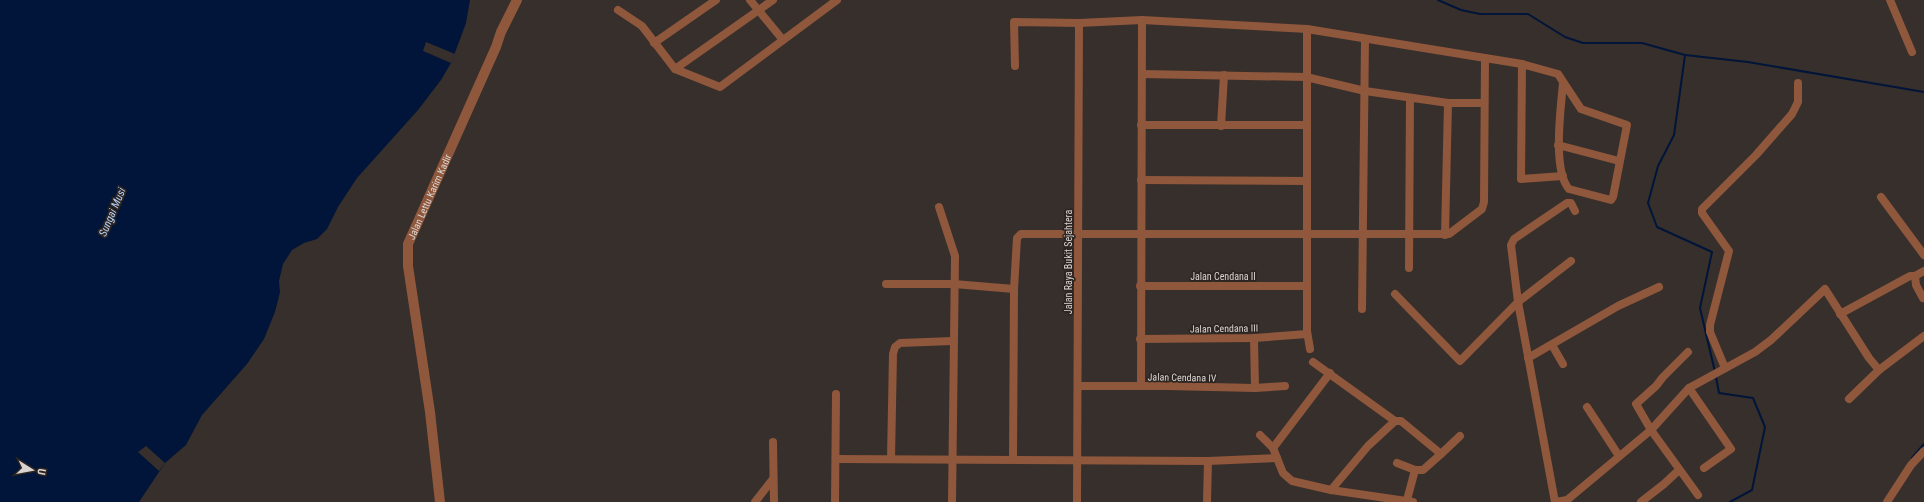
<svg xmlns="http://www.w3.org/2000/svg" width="1924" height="502" viewBox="0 0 1924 502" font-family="'Roboto Condensed',sans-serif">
	<rect width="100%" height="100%" fill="#372f2b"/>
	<path fill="#001539" d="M0,0H470L466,23L459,42L451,63L441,80L418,110L357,178L338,207L327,229L317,239L304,243L292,250L283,264L279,281L280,292L275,312L264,339L247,364L202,415L186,445L165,463L139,502H0Z"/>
	<g fill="#372f2b">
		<path d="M426,42L455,54L451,63L423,51Z"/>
		<path d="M146,446L165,463L159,471L138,452Z"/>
	</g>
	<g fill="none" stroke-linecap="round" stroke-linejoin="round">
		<g stroke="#001539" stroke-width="2">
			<path d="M1438,0L1461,10L1480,14H1528L1565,37L1583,43H1642L1685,55L1748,62L1924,92"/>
			<path d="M1685,55L1674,135L1658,166L1648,203L1657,227L1712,252L1700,308L1715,372"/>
			<path d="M1716,377L1719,393L1753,398L1765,427L1752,490L1730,502"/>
			<path d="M1912,458L1924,444"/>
		</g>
		<g stroke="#8f573c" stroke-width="8">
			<path d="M750,0L783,40"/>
			<path d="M1890,0L1912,52"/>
			<path d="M618,10L642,26L675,69L720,87L837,0"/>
			<path d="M1307,29V331L1310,349"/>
			<path d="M654,43L716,0"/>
			<path d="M1522,64L1521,179L1563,176"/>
			<path d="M1015,66L1014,22L1079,23L1142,20L1307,29L1522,64L1558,74L1581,109L1627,125L1613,197L1611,200L1569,189C1552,170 1561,107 1563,83"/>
			<path d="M675,69L773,0"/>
			<path d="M1142,74L1306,77L1365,91L1448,103H1484"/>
			<path d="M1141,125H1307"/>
			<path d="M1221,126L1224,75"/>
			<path d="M1558,145L1619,161"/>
			<path d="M1141,180L1307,181"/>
			<path d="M1881,197L1924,255"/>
			<path d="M939,207L955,256L952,502"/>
			<path d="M1445,235L1448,103"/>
			<path d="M1409,268L1410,98"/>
			<path d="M1915,276L1924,271"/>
			<path d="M886,284H954L1014,289"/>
			<path d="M1140,286H1307"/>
			<path d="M1395,294L1460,361L1518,302L1571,261"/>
			<path d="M1362,309L1365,39"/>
			<path d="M1840,314L1910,276H1915L1916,285L1923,298"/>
			<path d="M1254,338L1255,388"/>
			<path d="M1140,339L1254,338L1307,334"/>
			<path d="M1552,345L1563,364"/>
			<path d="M1688,352L1663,377L1656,386L1636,404L1651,430L1698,495"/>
			<path d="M1528,358L1618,306L1659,287"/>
			<path d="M1313,362L1395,421H1401L1441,454L1460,436"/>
			<path d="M1725,368L1710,332V325L1729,251L1702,213V209L1756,155L1792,114L1798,102V83"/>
			<path d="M1879,370L1924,336"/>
			<path d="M1078,386H1167L1255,388L1285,386"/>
			<path d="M1141,386L1142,20"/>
			<path d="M1689,388L1731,449L1704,468"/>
			<path d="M1587,407L1619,456"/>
			<path d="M1260,435L1273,448L1283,473L1292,481L1331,490L1413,502"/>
			<path d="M773,442L774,502"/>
			<path d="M1273,448L1330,373"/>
			<path d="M836,459L1208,461L1277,458"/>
			<path d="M891,459L893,354L895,347L900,343L953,341"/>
			<path d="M1013,460L1014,289L1017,238L1021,234H1449L1482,209L1484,202L1485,58"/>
			<path d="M1397,463L1415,470H1423L1441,454"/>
			<path d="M1331,490L1368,446L1395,421"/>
			<path d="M1407,500L1415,470"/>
			<path d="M755,502L773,479"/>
			<path d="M835,502L836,394"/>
			<path d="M1077,502L1079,23"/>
			<path d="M1207,502L1208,461"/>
			<path d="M1555,502L1518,302L1511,245L1514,239L1567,203H1571L1575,211"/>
			<path d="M1556,502L1567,500L1651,430L1689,388L1755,352L1771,340L1825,289L1869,358L1879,370L1849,399"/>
			<path d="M1641,502L1664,484L1679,470"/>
			<path d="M1887,502L1911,465L1924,451"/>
		</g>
		<path stroke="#8f573c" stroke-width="10" id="s1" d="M440,502L430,412L408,266V244L496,47L501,32L517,0"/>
	</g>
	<g text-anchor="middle" stroke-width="3.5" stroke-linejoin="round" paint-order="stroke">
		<g font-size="10" fill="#d9d4d2" stroke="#2d2521">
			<text dy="4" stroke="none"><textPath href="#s1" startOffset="312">Jalan Lettu Karim Kadir</textPath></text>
			<text transform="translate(1068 262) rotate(-90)" y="4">Jalan Raya Bukit Sejahtera</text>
			<text x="1223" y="280">Jalan Cendana II</text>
			<text transform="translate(1224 328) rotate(-1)" y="4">Jalan Cendana III</text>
			<text transform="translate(1182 377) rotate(1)" y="4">Jalan Cendana IV</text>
		</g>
		<g font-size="11" font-style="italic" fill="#b6d2fa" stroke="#2d2521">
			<text transform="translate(112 212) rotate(-67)" y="4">Sungai Musi</text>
		</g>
	</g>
	<g transform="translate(32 470) rotate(101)" stroke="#2d2521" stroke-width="3" paint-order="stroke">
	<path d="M0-3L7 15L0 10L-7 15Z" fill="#d9d4d2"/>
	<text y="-6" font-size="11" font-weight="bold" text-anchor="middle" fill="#d9d4d2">U</text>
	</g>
</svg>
